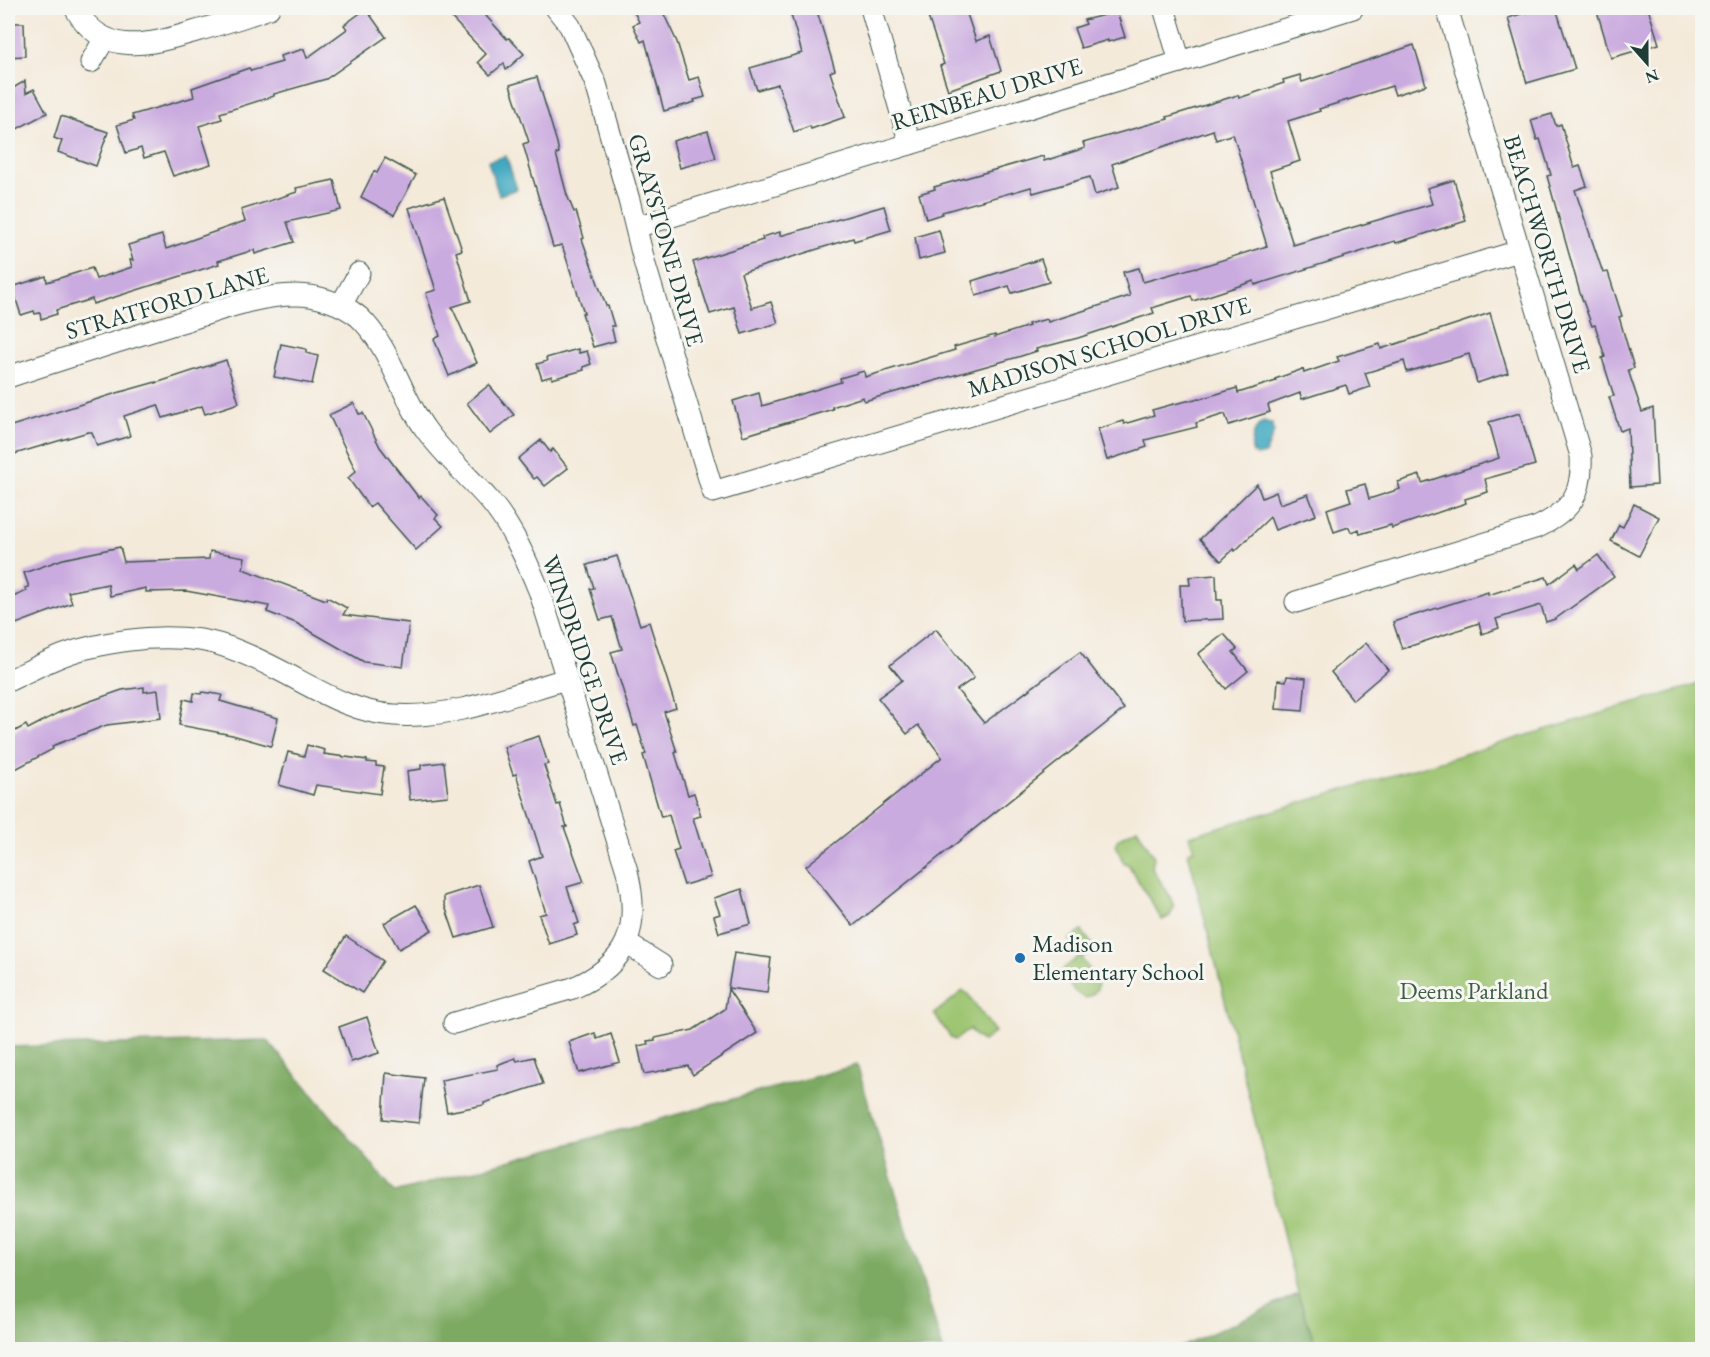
<svg xmlns="http://www.w3.org/2000/svg" width="1710" height="1357" viewBox="0 0 1710 1357" font-family="'EB Garamond',serif">
	<rect width="100%" height="100%" fill="#f6f6f2"/>
	<filter id="ink" filterUnits="userSpaceOnUse"><feTurbulence type="fractalNoise" baseFrequency=".0167" numOctaves="2"/><feDisplacementMap in="SourceGraphic" scale="12" xChannelSelector="R" yChannelSelector="G"/><feConvolveMatrix kernelMatrix="1 2 1 2 8 2 1 2 1" color-interpolation-filters="sRGB"/></filter>
	<filter id="wash" filterUnits="userSpaceOnUse"><feTurbulence type="fractalNoise" baseFrequency=".008" numOctaves="4" result="noise"/><feDisplacementMap in="SourceGraphic" scale="24" xChannelSelector="R" yChannelSelector="G"/><feGaussianBlur stdDeviation="1.35" result="paint"/><feColorMatrix in="noise" values="0 0 0 0 0 0 0 0 0 0 0 0 0 0 0 0 0 1.4 0 .05"/><feComposite in="paint" operator="in"/></filter>
	<g filter="url(#wash)">
		<rect width="100%" height="100%" fill="#f4eada"/>
		<g fill="#9cc46f" stroke="#5e8052" stroke-width="1.5">
			<path d="M1702,683V1349H1317L1298,1294L1188,852L1194,850L1189,836Z"/>
			<path d="M1137,828L1154,857L1152,868L1170,896L1174,907L1170,916L1162,920L1128,864L1124,863L1115,845L1118,839Z"/>
			<path d="M1082,931L1095,948L1082,958L1083,961C1093,974 1109,989 1085,998C1073,993 1065,981 1063,969L1080,956L1069,940Z"/>
			<path d="M963,991L967,993L995,1032L983,1041L976,1037L970,1029L955,1040L951,1038L934,1014Z"/>
		</g>
		<g fill="#7daa62" stroke="#4e744b" stroke-width="1.5">
			<path d="M267,1040L395,1192L857,1065L943,1349H8V1047Z"/>
			<path d="M1298,1294L1317,1349H1177Z"/>
		</g>
		<g fill="#41a8c1" stroke="#30727a" stroke-width="1.5">
			<path d="M506,156L517,189L499,195L488,161Z"/>
			<path d="M1263,422L1272,424L1274,432L1265,454L1257,456L1253,453C1249,444 1254,427 1263,422Z"/>
		</g>
		<g id="blocks">
			<g fill="#caabdf">
				<path d="M442,8H494L486,16L507,39L509,38L524,54L506,70L504,63L490,75L478,62L486,54Z"/>
				<path d="M632,8H661L677,42L689,80L699,77L705,97L694,100L695,102L664,111L645,40L641,42L633,25L639,22Z"/>
				<path d="M789,8H816L835,70L830,72L845,117L811,129L810,126L794,132L778,84L757,90L750,68L802,53Z"/>
				<path d="M925,8H965L976,41L990,36L1001,71L948,90L940,66L944,64Z"/>
				<path d="M1541,8H1556L1575,69L1527,83L1508,18Z"/>
				<path d="M1596,8H1648L1659,44L1611,58Z"/>
				<path d="M366,9L386,37L326,79L274,94V96L220,113L222,119L199,126L211,164L173,176L164,152L144,158L141,148L126,153L117,125L134,120L132,115L194,97L192,88L249,68L251,71L282,62L280,56L304,49L307,58L347,29L344,25Z"/>
				<path d="M1117,12L1125,37L1108,42V40L1081,48L1074,28L1086,24L1084,20Z"/>
				<path d="M8,23H24L25,56L8,57Z"/>
				<path d="M1414,45L1426,85L1395,95L1392,86L1319,109L1320,111L1288,121L1300,161L1270,171L1293,245L1432,204L1427,188L1454,180L1466,221L1396,243L1395,241L1255,285L1254,281L1193,301L1191,296L1152,308L1154,313L1078,338L1036,349L1037,351L1018,357L864,401L863,397L832,407L833,409L743,436L733,401L759,393L762,406L841,382L840,378L864,371L865,377L955,350L954,347L995,335V337L1029,326L1028,324L1047,319L1048,322L1130,296L1123,272L1139,268L1143,282L1196,267L1197,268L1267,246L1233,134L1216,140L1213,130L1112,164L1119,187L1095,195L1090,177L1033,193L1031,187L942,212V214L926,219L919,194L935,189L934,187L1043,156L1044,161L1085,148L1083,143L1168,119L1167,117L1238,95L1239,98L1284,83L1283,80L1300,75L1302,82Z"/>
				<path d="M537,77L557,143L559,153L556,154L567,195L574,212L576,211L584,238L582,239L606,306H608L614,326H611L615,341L593,347L582,313H584L562,245L553,247L523,144L529,142L510,85Z"/>
				<path d="M25,81L26,93L34,89L47,113L17,129L8,110V91Z"/>
				<path d="M1552,114L1556,126L1561,124L1574,168L1580,166L1587,186L1575,190L1603,273L1608,272L1622,316L1619,317L1634,368L1628,370L1642,412L1653,408L1657,485L1630,487L1628,428L1620,431L1609,397L1614,396L1602,358L1605,357L1595,325L1592,326L1580,293L1547,176L1551,175L1540,139L1537,140L1531,120Z"/>
				<path d="M61,116L108,132L96,166L58,152L62,141L54,138Z"/>
				<path d="M708,131L716,158L680,168L673,141Z"/>
				<path d="M385,158L416,175L394,215L361,197L374,171L377,173Z"/>
				<path d="M334,180L341,210L287,222L294,242L255,254L254,250L218,261L219,264L93,304L92,299L56,310L57,314L41,319L40,313L35,314L34,311L21,315L12,287L46,276L47,282L92,268L96,279L132,267L130,260H133L128,245L162,235L166,249L245,221L241,210L297,192L296,188Z"/>
				<path d="M444,197L462,250L456,252L471,301L452,307L477,363L449,376L434,339L440,336L426,293L436,290L409,208Z"/>
				<path d="M884,206L891,230L854,241L853,238L741,273L752,308L771,302L778,323L742,334L734,307L710,314L693,262L763,240L762,237L780,232V236Z"/>
				<path d="M939,230L945,253L919,260L915,237Z"/>
				<path d="M1041,259L1049,282L1012,293L1009,286L976,296L972,281Z"/>
				<path d="M1490,313L1508,373L1477,383L1469,354L1407,372L1404,361L1365,373L1370,387L1349,394L1346,385L1302,399L1300,393L1268,405L1270,412L1229,425L1225,414L1196,423L1197,427L1145,440L1147,447L1107,460L1098,429L1123,421L1124,424L1154,415L1152,410L1170,405L1200,398V399L1237,388L1238,393L1276,381L1275,379L1303,369L1304,373L1339,361L1337,357L1380,344L1381,349Z"/>
				<path d="M281,344L306,349V353L318,356L312,384L274,377Z"/>
				<path d="M578,349L579,353L587,351L591,364L583,367L584,370L552,379V376L542,379L537,364L547,361L546,358Z"/>
				<path d="M226,360L239,403L205,414L202,406L163,418L158,405L124,416L130,436L97,446L92,432H88L8,456V427L117,393L156,382V383Z"/>
				<path d="M489,385L514,415L490,434L467,403Z"/>
				<path d="M354,403L359,414L363,413L380,447L419,498L421,496L438,515L435,518L443,526L416,550L375,503L369,507L348,478L356,471L329,415Z"/>
				<path d="M1520,413L1535,465L1485,479L1488,492L1465,499L1466,503L1392,528L1391,525L1360,534L1359,529L1351,532L1349,527L1334,532L1327,509L1351,501L1347,489L1365,484L1369,499L1400,489L1398,482L1420,475L1422,483L1499,458L1489,422Z"/>
				<path d="M541,440L550,452L553,449L568,468L545,486L537,477L534,479L518,459Z"/>
				<path d="M1257,484L1262,498L1276,492L1280,504L1308,494L1316,515L1275,530L1270,517L1235,551L1234,549L1221,561L1200,539Z"/>
				<path d="M1634,504L1659,517L1639,556L1611,541L1619,525L1623,527Z"/>
				<path d="M120,547L124,562L209,559L210,551L245,557L243,569L326,600L327,597L347,608L343,615L409,623L403,667L364,662L296,623L267,612L269,606L186,591L146,592V588L110,596L108,584L68,592L72,603L8,627V599L27,591L25,588L29,587L24,573L63,559Z"/>
				<path d="M1598,555L1614,577L1555,619L1546,622L1541,605L1496,619L1499,628L1482,634L1479,623L1402,649L1393,622L1488,592V595L1546,577L1549,584L1576,564L1579,569Z"/>
				<path d="M617,556L640,625L649,622L676,708L664,712L677,752L675,753L688,795L694,793L701,816L693,818L711,877L684,885L673,851L679,849L669,815L661,817L643,755L646,754L637,725L634,726L611,652L622,649L612,617L600,620L590,589L594,588L587,565Z"/>
				<path d="M1216,575L1217,600H1222L1223,619L1182,621L1180,585H1190L1189,577Z"/>
				<path d="M936,629L974,678L957,690L984,723L1080,652L1124,709L853,926L806,866L942,757L918,725L907,734L878,698L902,680L890,665Z"/>
				<path d="M1224,634L1237,649L1233,652L1248,671L1226,689L1198,654Z"/>
				<path d="M1366,643L1388,670L1353,700L1331,672Z"/>
				<path d="M1287,676L1306,678L1303,711L1276,709L1278,680L1286,681Z"/>
				<path d="M144,687V692L158,690L161,718L107,725L52,746L53,749L8,773V735L26,725L28,729L62,711L122,690Z"/>
				<path d="M202,692L222,695L220,701L278,718L271,746L232,735L179,725L184,699L193,701L194,693L201,694Z"/>
				<path d="M539,736L548,764L544,765L557,805L560,804L567,827H564L584,882L567,887L579,923L574,925L577,935L549,944L539,915L546,913L529,861L542,856L516,774L513,775L504,747Z"/>
				<path d="M307,745L325,750L324,754L367,760V762L376,763V766L384,767L380,794L316,785L313,795L279,785L288,752L304,756Z"/>
				<path d="M444,762L448,796L410,800L407,771L421,769V765Z"/>
				<path d="M479,885L493,927L456,938L444,903V896Z"/>
				<path d="M742,889L751,924L719,933L714,916L720,914L714,898Z"/>
				<path d="M416,905L432,930L399,949L384,923Z"/>
				<path d="M346,936L383,961L362,993L324,969Z"/>
				<path d="M734,953L771,958L767,993L728,988Z"/>
				<path d="M728,989L757,1033L693,1075L688,1066L644,1074L638,1046L648,1044L647,1041L655,1040V1038L693,1030L725,1009Z"/>
				<path d="M367,1017L379,1053L351,1062L339,1027Z"/>
				<path d="M595,1033L597,1039L611,1034L620,1062L579,1073L569,1042Z"/>
				<path d="M534,1057L543,1084L484,1103V1105L447,1112L441,1080L498,1069L497,1065L515,1058L517,1061Z"/>
				<path d="M386,1073L424,1078L419,1123L383,1119Z"/>
			</g>
		</g>
	</g>
	<g filter="url(#ink)">
		<use href="#blocks" fill-opacity="0" stroke="#3f574d" stroke-width="1.5"/>
		<g fill="none" stroke-linecap="round" stroke-linejoin="round">
			<g stroke="#3f574d" stroke-width="23">
				<g id="minor">
					<path d="M75,8C103,58 148,45 193,32C214,26 235,20 255,13L269,8"/>
					<path d="M556,8L570,26L596,84L629,200L645,265L713,492L1519,251"/>
					<path d="M871,8L910,144"/>
					<path d="M1164,8L1180,62"/>
					<path d="M91,62L105,38"/>
					<path d="M636,227L1180,62L1353,8"/>
					<path d="M341,305L359,273"/>
					<path d="M8,377C65,358 123,340 181,322C218,311 256,295 296,295C317,295 342,303 359,317C391,347 400,395 426,430C445,456 469,477 490,501C512,527 527,561 540,593L627,871C641,928 629,964 573,988L454,1023"/>
					<path d="M1296,602L1538,527C1571,511 1583,494 1581,456L1447,8"/>
					<path d="M8,681C33,669 60,654 87,648C123,639 163,635 200,640C227,644 256,658 281,671C316,689 353,713 394,715C453,719 510,695 566,679"/>
					<path d="M626,943L661,965"/>
				</g>
			</g>
			<use href="#minor" stroke="#fff" stroke-width="21"/>
		</g>
	</g>
	<circle fill="#1f6fb2" stroke="#f6f6f2" stroke-width="2" cx="1020" cy="958" r="6"/>
	<g text-anchor="middle" stroke-width="6" stroke-linejoin="round" paint-order="stroke">
		<g font-size="24" fill="#1f3d34" stroke="#f6f6f2">
			<text transform="translate(987 94) rotate(-17)" y="8">REINBEAU DRIVE</text>
			<text transform="translate(666 240) rotate(74)" y="8">GRAYSTONE DRIVE</text>
			<text transform="translate(1547 254) rotate(73)" y="8">BEACHWORTH DRIVE</text>
			<text transform="translate(167 303) rotate(-16)" y="8">STRATFORD LANE</text>
			<text transform="translate(1109 347) rotate(-17)" y="8">MADISON SCHOOL DRIVE</text>
			<text transform="translate(585 660) rotate(71)" y="8">WINDRIDGE DRIVE</text>
		</g>
		<g font-size="24" fill="#1f3d34" stroke="#f6f6f2" text-anchor="start">
			<text x="1032" y="952">Madison<tspan x="1032" dy="28">Elementary School</tspan></text>
		</g>
		<g font-size="24" fill="#3e5f43" stroke="#f6f6f2">
			<text x="1474" y="999">Deems Parkland</text>
		</g>
	</g>
	<rect width="1710" height="1357" fill="none" stroke="#f6f6f2" stroke-width="30"/>
	<g transform="translate(1647 63) rotate(159)" stroke="#f6f6f2" stroke-width="4.5" paint-order="stroke">
	<path d="M0-4.5L10 22L0 15L-10 22Z" fill="#1f3d34"/>
	<text y="-9" font-size="16" font-weight="bold" text-anchor="middle" fill="#1f3d34">N</text>
	</g>
</svg>
